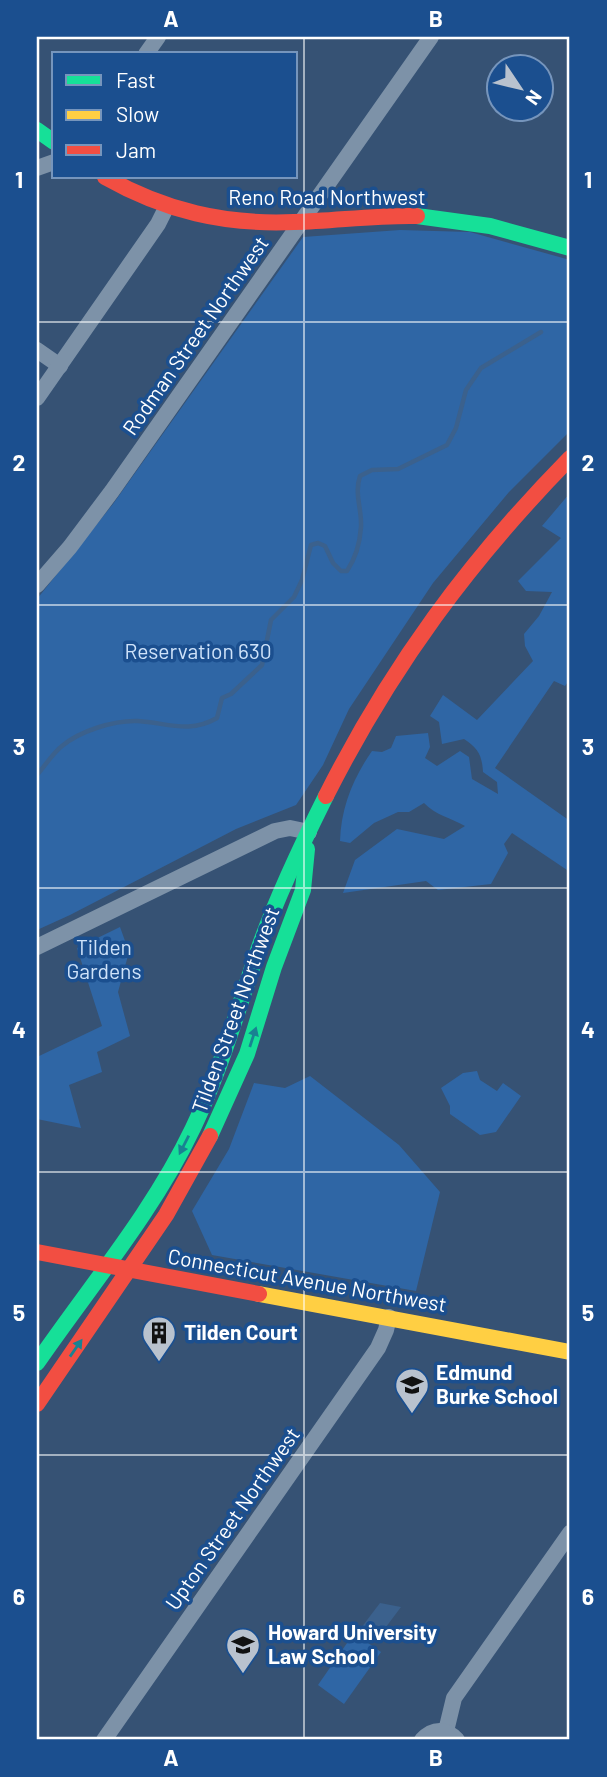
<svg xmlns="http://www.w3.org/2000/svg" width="607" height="1777" viewBox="0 0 607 1777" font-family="Barlow,sans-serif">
	<rect width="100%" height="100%" fill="#365274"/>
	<g fill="#2f66a5">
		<path d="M400,230L470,232L570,260V431L509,492L433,583L349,709L323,765L296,805L236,829L70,915L37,930V599L113,504L303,237Z"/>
		<path d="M570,493V679L565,686L554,681L495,768L570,821V872L512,833L504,844L508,853L491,884L438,890L426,881L343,893L355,860L397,829L444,839L465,826C451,818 435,815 424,803L409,812H398L374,823L350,843L340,841C341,808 353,778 372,751L382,752L391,748L396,736L428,733L430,747L425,758L437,766L460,751L469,757L472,779L498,794L497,782L483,772C482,755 478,748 464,739L442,744L439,722L430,716L443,695L477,720L533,661L525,646L524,634L539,616L552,592L526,591L518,581L561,538L542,526Z"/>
		<path d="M120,927L129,952L118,992L130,1036L97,1052L102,1072L69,1085L81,1128L37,1119V1057L102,1026L77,948Z"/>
		<path d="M477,1071L480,1080L497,1091L503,1083L521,1096L496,1132L480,1135L450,1114V1106L441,1088L463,1073Z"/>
		<path d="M310,1076L399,1145L440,1192L416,1291L212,1255L192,1211L229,1149L254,1083L285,1088Z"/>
		<path d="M354,1633L381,1652L344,1704L318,1685Z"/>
	</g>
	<path fill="#3b618d" d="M380,1603L401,1607L377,1639L361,1628Z"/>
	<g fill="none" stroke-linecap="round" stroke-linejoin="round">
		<path stroke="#3b618d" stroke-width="4.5" d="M37,775C45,766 52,754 62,746C80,731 114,720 138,721C168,723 189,734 217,718L222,698L231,694L262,665L271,620L294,597L302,580L311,545L318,543L325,546L333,563L341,571H347C355,559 360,542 361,527C362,509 354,494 360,476L372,470L398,469L447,445L456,428L466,390L481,368L541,332"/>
		<g stroke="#7d92a8" stroke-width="16">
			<path d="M146,54L158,37"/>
			<path d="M37,168L54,162"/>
			<path d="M37,350L60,366"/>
			<path d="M37,398L158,224L167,206"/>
			<path d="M37,585L70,547L112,491L431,37"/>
			<path d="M37,947L275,831L290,828L309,832"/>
			<path d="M446,1731L454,1698L570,1533"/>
			<path d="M104,1740L378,1348L386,1330L389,1317"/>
			<path d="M422,1740C433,1728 446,1728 457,1740"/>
		</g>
		<g stroke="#16e098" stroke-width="16">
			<path d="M37,130L54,142"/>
			<path d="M417,216L490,226L570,248"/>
			<path d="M210,1136L247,1054L274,967L303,890L307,849"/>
			<path d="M37,1363C90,1286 153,1212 193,1128C222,1068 239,1004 261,942C279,892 302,844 326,796"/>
		</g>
		<path stroke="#ffcf43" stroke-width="16" d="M259,1294L570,1352"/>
		<g stroke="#f24e42" stroke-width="16">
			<path d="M105,177C165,211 225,225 294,222C335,221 376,215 417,216"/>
			<path d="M326,796C391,667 469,561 570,458"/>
			<path d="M37,1252L259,1294"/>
			<path d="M37,1404L166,1215L210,1136"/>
		</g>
	</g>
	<defs><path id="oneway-solid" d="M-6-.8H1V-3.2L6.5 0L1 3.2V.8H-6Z" transform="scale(1.75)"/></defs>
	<g fill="#198292">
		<use href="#oneway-solid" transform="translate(253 1037) rotate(-72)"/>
		<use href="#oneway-solid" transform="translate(184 1145) rotate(117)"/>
		<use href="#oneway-solid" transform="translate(76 1348) rotate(-55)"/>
	</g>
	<path fill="none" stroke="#fff" stroke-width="2" stroke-opacity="0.55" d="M304,37V1740M37,322H570M37,605H570M37,888H570M37,1172H570M37,1455H570"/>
	<defs>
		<g id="building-pin" transform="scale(1.75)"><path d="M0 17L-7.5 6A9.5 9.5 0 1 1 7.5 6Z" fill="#b9c2ce" stroke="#1b4f8f"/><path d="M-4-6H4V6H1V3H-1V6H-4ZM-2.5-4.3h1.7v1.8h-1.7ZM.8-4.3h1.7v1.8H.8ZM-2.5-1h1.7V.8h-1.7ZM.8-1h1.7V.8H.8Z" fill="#111"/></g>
		<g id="school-pin" transform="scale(1.75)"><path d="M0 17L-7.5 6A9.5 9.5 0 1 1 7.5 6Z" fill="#b9c2ce" stroke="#1b4f8f"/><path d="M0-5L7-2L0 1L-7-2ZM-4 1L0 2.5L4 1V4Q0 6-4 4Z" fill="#111"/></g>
		<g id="university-pin" transform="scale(1.75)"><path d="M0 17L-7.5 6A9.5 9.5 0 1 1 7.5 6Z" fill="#b9c2ce" stroke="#1b4f8f"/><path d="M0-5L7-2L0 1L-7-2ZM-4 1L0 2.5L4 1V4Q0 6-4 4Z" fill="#111"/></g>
	</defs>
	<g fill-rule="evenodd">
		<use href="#building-pin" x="159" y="1333"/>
		<use href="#school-pin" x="412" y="1385"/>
		<use href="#university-pin" x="243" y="1645"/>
	</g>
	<g text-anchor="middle" stroke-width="7" stroke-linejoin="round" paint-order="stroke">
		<g font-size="21" fill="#fff" stroke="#1b4f8f">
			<text x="327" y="205">Reno Road Northwest</text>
			<text transform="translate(196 336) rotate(-55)" y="7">Rodman Street Northwest</text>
			<text transform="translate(236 1010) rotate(-70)" y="7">Tilden Street Northwest</text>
			<text transform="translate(307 1281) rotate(10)" y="7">Connecticut Avenue Northwest</text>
			<text transform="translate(233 1519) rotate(-55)" y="7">Upton Street Northwest</text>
		</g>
		<g font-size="21" fill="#cfe3fa" stroke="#1b4f8f">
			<text x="198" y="659">Reservation 630</text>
			<text x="104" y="955">Tilden<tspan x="104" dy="24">Gardens</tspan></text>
		</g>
		<g font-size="21" font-weight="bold" fill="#fff" stroke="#1b4f8f" text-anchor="start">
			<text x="184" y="1340">Tilden Court</text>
			<text x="436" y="1380">Edmund<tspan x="436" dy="24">Burke School</tspan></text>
			<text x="268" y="1640">Howard University<tspan x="268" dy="24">Law School</tspan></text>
		</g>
	</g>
	<rect width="607" height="1777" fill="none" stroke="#1b4f8f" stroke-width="77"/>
	<rect x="52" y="52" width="245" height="126" fill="#1b4f8f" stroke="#7695bc" stroke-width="2"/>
	<rect x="66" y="75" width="35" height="10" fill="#16e098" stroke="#7695bc" stroke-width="2"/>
	<text x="116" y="88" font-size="21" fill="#ffffff">Fast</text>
	<rect x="66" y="110" width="35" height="10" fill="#ffcf43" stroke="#7695bc" stroke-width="2"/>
	<text x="116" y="122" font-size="21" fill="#ffffff">Slow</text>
	<rect x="66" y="145" width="35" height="10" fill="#f24e42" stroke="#7695bc" stroke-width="2"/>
	<text x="116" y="158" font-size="21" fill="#ffffff">Jam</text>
	<g transform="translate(520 88) rotate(125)"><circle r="33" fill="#1b4f8f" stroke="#7695bc" stroke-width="2"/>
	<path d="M0-5L12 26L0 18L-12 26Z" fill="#b9c2ce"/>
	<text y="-10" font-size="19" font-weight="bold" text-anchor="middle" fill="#ffffff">N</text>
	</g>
	<rect x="38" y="38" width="530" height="1700" fill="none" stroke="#fff" stroke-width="2.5"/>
	<g font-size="23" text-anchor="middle" font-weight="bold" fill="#fff">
		<text x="171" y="27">A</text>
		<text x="436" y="27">B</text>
		<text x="19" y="188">1</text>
		<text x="588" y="188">1</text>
		<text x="19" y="471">2</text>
		<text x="588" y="471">2</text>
		<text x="19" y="755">3</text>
		<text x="588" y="755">3</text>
		<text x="19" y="1038">4</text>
		<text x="588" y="1038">4</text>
		<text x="19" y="1321">5</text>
		<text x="588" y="1321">5</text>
		<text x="19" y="1605">6</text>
		<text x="588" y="1605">6</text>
		<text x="171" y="1766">A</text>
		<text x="436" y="1766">B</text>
	</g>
</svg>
